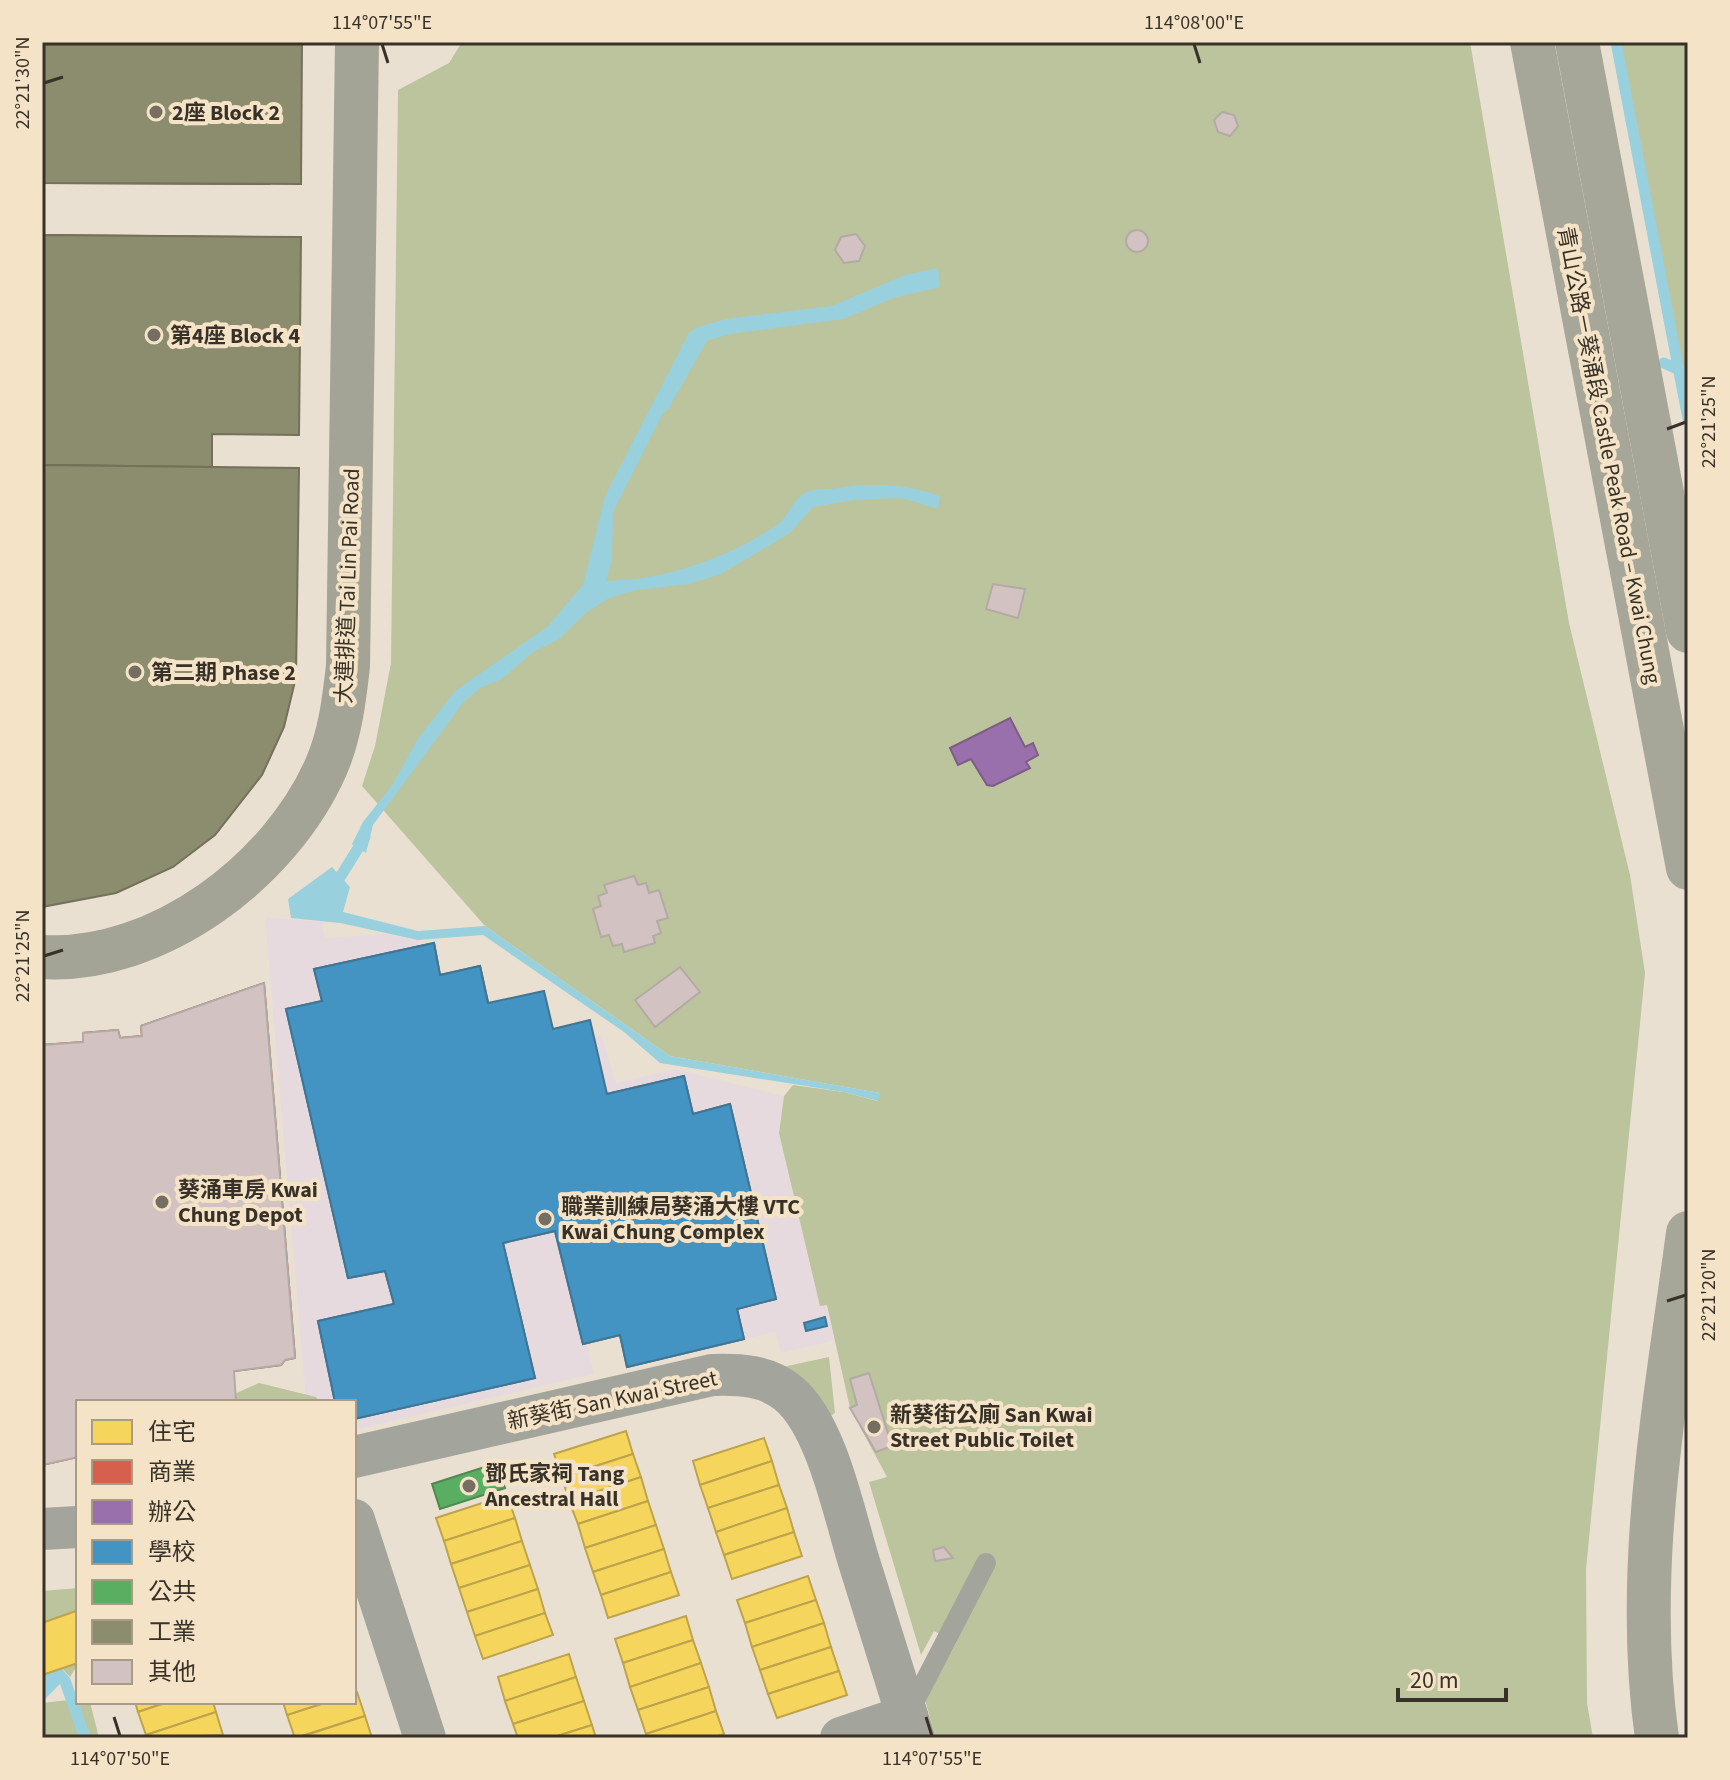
<svg xmlns="http://www.w3.org/2000/svg" width="1730" height="1780" viewBox="0 0 1730 1780" font-family="'Source Sans 3','Noto Sans TC',sans-serif">
	<rect width="100%" height="100%" fill="#eae0d2"/>
	<path fill="#e7dade" d="M265,917L322,922L325,938L384,934L418,940L420,946L434,943L441,974L480,966L488,1003L544,991L553,1028L590,1020L595,1037L602,1036L616,1083L675,1069L784,1096L779,1133L821,1306L827,1304L837,1340L781,1353L775,1332L627,1367L619,1336L587,1343L594,1374L354,1430V1402H306Z"/>
	<g fill="#bbc49c">
		<path d="M462,42H1470L1569,623L1630,875L1645,973L1586,1569L1587,1703L1593,1738H936L925,1700L956,1643L934,1631L921,1655L869,1482L887,1477L850,1408L827,1305L820,1306L779,1133L784,1096L793,1085L844,1092L877,1101L880,1093L670,1056L485,926L362,786L375,746L391,663L398,90L449,63Z"/>
		<path d="M1616,42H1688V419Z"/>
		<path d="M829,1357L835,1413L829,1417L778,1368Z"/>
		<path d="M259,1383L316,1397L320,1402H217Z"/>
		<path d="M78,1588V1664L70,1677L42,1646V1591Z"/>
		<path d="M78,1699L90,1702L99,1738H42V1703Z"/>
	</g>
	<g fill="#99d0de">
		<path d="M938,268L940,287L893,298L844,319L730,334L706,341L696,348L613,512L612,560L606,581C665,580 725,559 774,527C788,519 793,498 807,492C816,488 828,490 838,488C875,482 904,484 940,496L938,509L902,498L854,500L813,507L790,533L721,574L689,584L637,590L609,598L587,612L559,639L533,652L502,679L480,688L463,703L373,825L366,853L352,844L363,822L393,784L417,740L455,691L547,627L583,585L605,496L689,333L698,327L726,319L832,306L905,275Z"/>
		<path d="M332,867L350,887L343,912L418,931L485,926L670,1056L880,1093L878,1101L844,1092L660,1063L624,1032L483,935L418,940L340,923L291,918L288,899Z"/>
		<path d="M61,1668L70,1678L91,1738H79L60,1684L42,1702V1675Z"/>
	</g>
	<g fill="#f6d55c" stroke="#bda44c" stroke-width="2">
		<path d="M626,1431L633,1454L562,1477L554,1454Z"/>
		<path d="M764,1438L772,1461L700,1485L693,1461Z"/>
		<path d="M633,1454L641,1477L569,1501L562,1477Z"/>
		<path d="M772,1461L779,1485L708,1508L700,1485Z"/>
		<path d="M641,1477L648,1501L578,1524L569,1501Z"/>
		<path d="M779,1485L787,1508L716,1532L708,1508Z"/>
		<path d="M507,1495L515,1518L444,1541L436,1518Z"/>
		<path d="M648,1501L656,1525L585,1548L578,1524Z"/>
		<path d="M787,1508L794,1532L724,1555L716,1532Z"/>
		<path d="M515,1518L522,1541L451,1564L444,1541Z"/>
		<path d="M656,1525L664,1549L593,1572L585,1548Z"/>
		<path d="M794,1532L802,1556L732,1579L724,1555Z"/>
		<path d="M522,1541L530,1565L459,1588L451,1564Z"/>
		<path d="M664,1549L671,1572L601,1595L593,1572Z"/>
		<path d="M530,1565L538,1589L467,1612L459,1588Z"/>
		<path d="M671,1572L679,1595L608,1618L601,1595Z"/>
		<path d="M808,1576L816,1600L745,1623L737,1600Z"/>
		<path d="M538,1589L545,1613L475,1636L467,1612Z"/>
		<path d="M816,1600L824,1623L752,1647L745,1623Z"/>
		<path d="M76,1611L78,1663L42,1675V1623Z"/>
		<path d="M545,1613L553,1635L483,1659L475,1636Z"/>
		<path d="M686,1616L693,1640L623,1663L615,1639Z"/>
		<path d="M824,1623L831,1647L760,1670L752,1647Z"/>
		<path d="M693,1640L701,1663L630,1687L623,1663Z"/>
		<path d="M831,1647L839,1671L768,1694L760,1670Z"/>
		<path d="M569,1654L576,1677L505,1701L498,1677Z"/>
		<path d="M701,1663L709,1687L638,1710L630,1687Z"/>
		<path d="M839,1671L847,1695L777,1718L768,1694Z"/>
		<path d="M576,1677L584,1701L513,1724L505,1701Z"/>
		<path d="M709,1687L716,1711L646,1734L638,1710Z"/>
		<path d="M357,1692L365,1716L295,1738L287,1715L327,1702H354V1693Z"/>
		<path d="M584,1701L592,1725L551,1738H518L513,1724Z"/>
		<path d="M135,1702H168L138,1712Z"/>
		<path d="M168,1702H213L216,1712L146,1735L138,1712Z"/>
		<path d="M283,1702H327L287,1715Z"/>
		<path d="M716,1711L724,1734L713,1738H647L646,1734Z"/>
		<path d="M216,1712L223,1735L147,1738L146,1735Z"/>
		<path d="M365,1716L372,1738H297Z"/>
		<path d="M592,1725L596,1738H551Z"/>
	</g>
	<g fill="#d6604d" stroke="#a75242" stroke-width="2">
		<path d="M264,983L295,1358L285,1360L281,1365L148,1382L150,1396L182,1393L183,1402H96L114,1399L112,1384L42,1391V1045L83,1042V1033L118,1030L120,1038L142,1036L141,1026Z"/>
		<path d="M78,1405V1457L42,1465V1411Z"/>
	</g>
	<path fill="#9970ab" stroke="#7c5d83" stroke-width="2" d="M1010,718L1025,747L1033,743L1038,755L1026,762L1030,768L993,786L987,785L971,759L958,765L950,748Z"/>
	<g fill="#4393c3" stroke="#407694" stroke-width="2">
		<path d="M434,943L440,975L480,966L522,1155L573,1142L564,1104L684,1076L693,1114L730,1104L776,1299L737,1309L744,1339L627,1367L620,1335L583,1344L555,1231L503,1243L535,1378L354,1419V1402H335L318,1321L394,1304L385,1271L348,1278L286,1009L322,1001L314,969Z"/>
		<path d="M434,943L440,975L480,966L488,1003L544,991L553,1029L590,1020L607,1094L684,1076L693,1114L730,1104L776,1299L737,1309L744,1339L627,1367L620,1335L583,1344L555,1231L503,1243L535,1378L354,1419V1402H335L318,1321L394,1304L385,1271L348,1278L286,1009L322,1001L314,969Z"/>
		<path d="M825,1317L827,1326L806,1331L804,1323Z"/>
	</g>
	<path fill="#5aae61" stroke="#508850" stroke-width="2" d="M497,1463L505,1488L440,1509L432,1484Z"/>
	<g fill="#8c8c6e" stroke="#737159" stroke-width="2">
		<path d="M42,42H269V184L42,183Z"/>
		<path d="M42,42H302L301,184L42,183Z"/>
		<path d="M42,235L267,237L266,434L42,432Z"/>
		<path d="M42,235L301,237L299,435L212,434V467L42,465Z"/>
		<path d="M42,465L178,467V525L230,526L227,817L218,831L42,829Z"/>
		<path d="M42,465L299,468L296,677L284,727L262,775L215,835L173,867L116,893L42,907Z"/>
	</g>
	<g fill="none" stroke-linecap="round" stroke-linejoin="round">
		<g stroke="#99d0de" stroke-width="11">
			<path d="M1616,42L1688,419"/>
			<path d="M1664,363L1688,374"/>
			<path d="M663,407L704,335"/>
			<path d="M334,887L365,837"/>
		</g>
	</g>
	<g fill="#d3c2c2" stroke="#b4aaa5" stroke-width="2">
		<path d="M1222,112L1234,115L1238,126L1230,136L1218,132L1214,120Z"/>
		<circle cx="1137" cy="241" r="11"/>
		<path d="M856,234L865,246L859,261L844,263L835,250L841,237Z"/>
		<path d="M993,584L1025,589L1018,618L986,609Z"/>
		<path d="M634,876L638,885L646,883L649,893L659,890L668,918L657,921L661,933L653,936L655,943L624,952L622,944L613,946L609,935L601,937L593,909L601,906L598,896L607,893L604,885Z"/>
		<path d="M680,967L700,992L655,1027L635,1000Z"/>
		<path d="M264,983L295,1358L285,1360L281,1365L234,1371L236,1402H78V1457L42,1465V1045L83,1042V1033L118,1030L120,1038L142,1036L141,1026Z"/>
		<path d="M869,1373L892,1446L876,1452L850,1408L857,1405L850,1379Z"/>
		<path d="M944,1547L953,1558L935,1561L933,1550Z"/>
	</g>
	<g fill="none" stroke-linecap="round" stroke-linejoin="round">
		<path stroke="#a3a49b" stroke-width="20" d="M909,1712L986,1563"/>
		<g stroke="#a3a49b" stroke-width="42">
			<path d="M354,1457L712,1375C739,1374 766,1375 788,1393C827,1425 844,1514 859,1562C877,1620 895,1679 914,1738"/>
			<path d="M354,1520L425,1738"/>
			<path d="M42,1529L78,1527"/>
			<path d="M841,1738L907,1716"/>
		</g>
		<path stroke="#a3a496" stroke-width="44" d="M42,957C158,964 281,870 326,767C340,735 344,701 348,666L357,42"/>
		<g stroke="#a6a699" stroke-width="44">
			<path d="M1532,42L1688,868"/>
			<path d="M1577,42L1688,631"/>
			<path d="M1657,1738C1633,1570 1666,1400 1688,1233"/>
		</g>
	</g>
	<path fill="none" stroke="#383127" stroke-width="3" d="M382,44L388,63M1194,44L1200,63M44,83L63,77M1667,429L1686,422M44,956L63,950M1667,1301L1686,1295M114,1717L120,1736M926,1717L932,1736"/>
	<g fill="#766e63" stroke="#f4e3c7" stroke-width="3">
		<circle cx="156" cy="112" r="8"/>
		<circle cx="154" cy="335" r="8"/>
		<circle cx="135" cy="672" r="8"/>
		<circle cx="162" cy="1202" r="8"/>
		<circle cx="545" cy="1219" r="8"/>
		<circle cx="874" cy="1427" r="8"/>
		<circle cx="469" cy="1486" r="8"/>
	</g>
	<g text-anchor="middle" stroke-width="8" stroke-linejoin="round" paint-order="stroke">
		<g font-size="22" font-weight="bold" fill="#383127" stroke="#f4e3c7" text-anchor="start">
			<text x="172" y="120">2座 Block 2</text>
			<text x="170" y="343">第4座 Block 4</text>
			<text x="151" y="680">第二期 Phase 2</text>
			<text x="178" y="1197">葵涌車房 Kwai<tspan x="178" dy="25">Chung Depot</tspan></text>
			<text x="561" y="1214">職業訓練局葵涌大樓 VTC<tspan x="561" dy="25">Kwai Chung Complex</tspan></text>
			<text x="890" y="1422">新葵街公廁 San Kwai<tspan x="890" dy="25">Street Public Toilet</tspan></text>
			<text x="485" y="1481">鄧氏家祠 Tang<tspan x="485" dy="25">Ancestral Hall</tspan></text>
		</g>
		<g font-size="22" fill="#383127" stroke="#f4e3c7">
			<text transform="translate(1610 455) rotate(79)" y="8">青山公路－葵涌段 Castle Peak Road – Kwai Chung</text>
			<text transform="translate(347 586) rotate(-88)" y="8">大連排道 Tai Lin Pai Road</text>
			<text transform="translate(612 1399) rotate(-12)" y="8">新葵街 San Kwai Street</text>
		</g>
	</g>
	<rect width="1730" height="1780" fill="none" stroke="#f4e3c7" stroke-width="88"/>
	<rect x="76" y="1400" width="280" height="304" fill="#f4e3c7" stroke="#a99c87" stroke-width="2"/>
	<rect x="92" y="1420" width="40" height="24" fill="#f6d55c" stroke="#a99c87" stroke-width="2"/>
	<text x="148" y="1440" font-size="24" fill="#383127">住宅</text>
	<rect x="92" y="1460" width="40" height="24" fill="#d6604d" stroke="#a99c87" stroke-width="2"/>
	<text x="148" y="1480" font-size="24" fill="#383127">商業</text>
	<rect x="92" y="1500" width="40" height="24" fill="#9970ab" stroke="#a99c87" stroke-width="2"/>
	<text x="148" y="1520" font-size="24" fill="#383127">辦公</text>
	<rect x="92" y="1540" width="40" height="24" fill="#4393c3" stroke="#a99c87" stroke-width="2"/>
	<text x="148" y="1560" font-size="24" fill="#383127">學校</text>
	<rect x="92" y="1580" width="40" height="24" fill="#5aae61" stroke="#a99c87" stroke-width="2"/>
	<text x="148" y="1600" font-size="24" fill="#383127">公共</text>
	<rect x="92" y="1620" width="40" height="24" fill="#8c8c6e" stroke="#a99c87" stroke-width="2"/>
	<text x="148" y="1640" font-size="24" fill="#383127">工業</text>
	<rect x="92" y="1660" width="40" height="24" fill="#d3c2c2" stroke="#a99c87" stroke-width="2"/>
	<text x="148" y="1680" font-size="24" fill="#383127">其他</text>
	<path d="M1398 1688v12h108v-12" fill="none" stroke="#383127" stroke-width="4"/>
	<text x="1410" y="1688" font-size="24" fill="#383127" stroke="#f4e3c7" stroke-width="6" paint-order="stroke">20 m</text>
	<rect x="44" y="44" width="1642" height="1692" fill="none" stroke="#383127" stroke-width="3"/>
	<g font-size="20" text-anchor="middle" fill="#383127">
		<text x="382" y="29">114°07'55"E</text>
		<text x="1194" y="29">114°08'00"E</text>
		<text transform="translate(22 83) rotate(-90)" y="7">22°21'30"N</text>
		<text transform="translate(1708 422) rotate(-90)" y="7">22°21'25"N</text>
		<text transform="translate(22 956) rotate(-90)" y="7">22°21'25"N</text>
		<text transform="translate(1708 1295) rotate(-90)" y="7">22°21'20"N</text>
		<text x="120" y="1765">114°07'50"E</text>
		<text x="932" y="1765">114°07'55"E</text>
	</g>
</svg>
